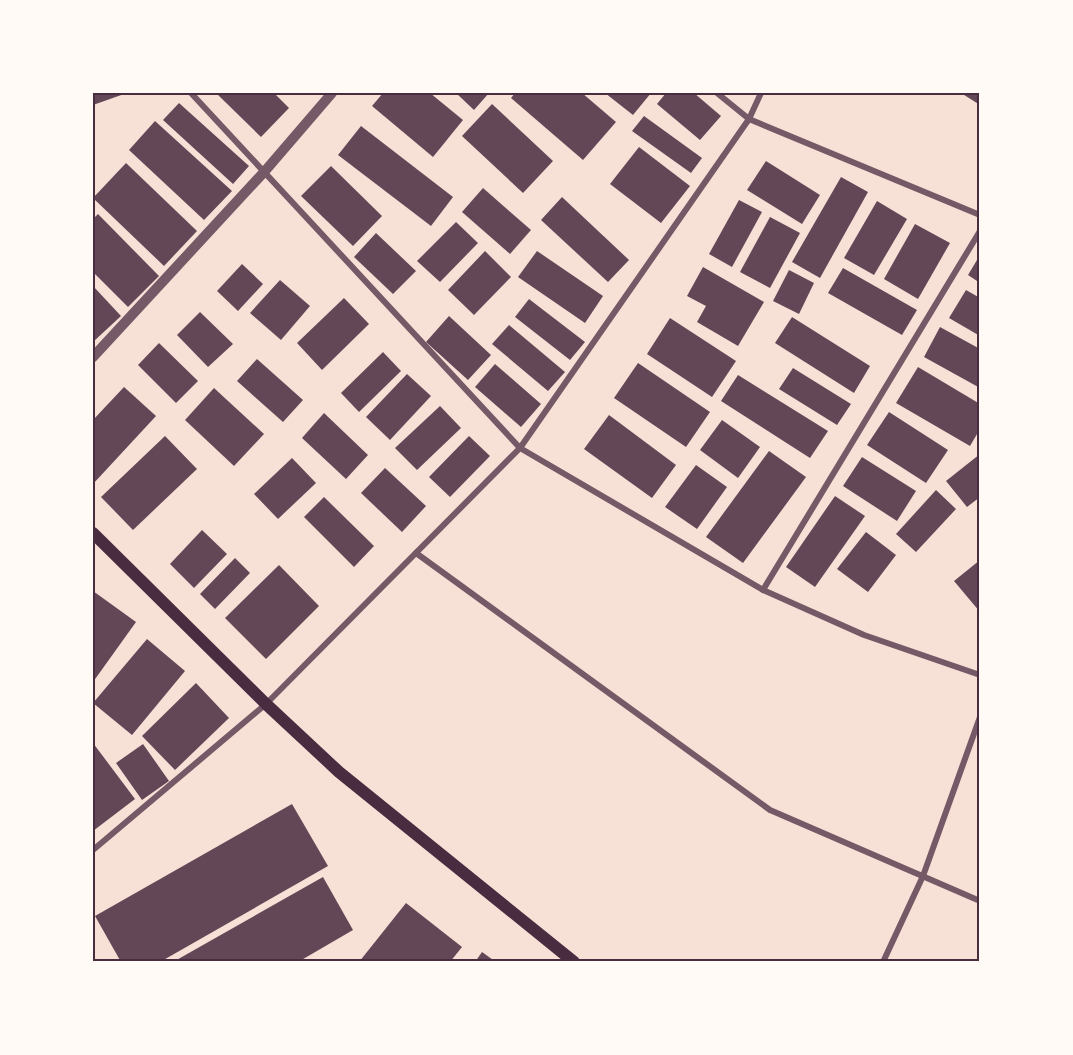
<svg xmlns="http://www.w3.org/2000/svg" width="1073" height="1055" viewBox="0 0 1073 1055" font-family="'Archivo Narrow',sans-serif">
	<rect width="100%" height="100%" fill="#f7e1d7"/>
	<g fill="#644757">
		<path d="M93,93H127L93,105Z"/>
		<path d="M216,93H274L289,108L261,137Z"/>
		<path d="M383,93H430L463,120L433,157L372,106Z"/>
		<path d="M456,93H489L474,110Z"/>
		<path d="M515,93H582L616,122L583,160L511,98Z"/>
		<path d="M605,93H651L633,115Z"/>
		<path d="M666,93H694L721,116L700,140L657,104Z"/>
		<path d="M961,93H980V105Z"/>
		<path d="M179,103L249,166L233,184L163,120Z"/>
		<path d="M492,104L553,161L523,193L462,136Z"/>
		<path d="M644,116L702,158L691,173L632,131Z"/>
		<path d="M155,121L232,191L204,220L129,150Z"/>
		<path d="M361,126L453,197L431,226L338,155Z"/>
		<path d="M639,147L690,186L661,223L610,184Z"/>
		<path d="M766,161L820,195L802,224L747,190Z"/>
		<path d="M126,163L197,231L164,266L93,198Z"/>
		<path d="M331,166L382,216L353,246L301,196Z"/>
		<path d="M841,177L868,192L820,278L792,262Z"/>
		<path d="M483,188L531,230L510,254L462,212Z"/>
		<path d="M562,197L629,260L608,282L541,220Z"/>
		<path d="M739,200L762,212L732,267L709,254Z"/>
		<path d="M877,201L907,219L874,275L844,258Z"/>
		<path d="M98,214L159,276L128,307L93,272V219Z"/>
		<path d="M770,217L800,233L770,288L740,272Z"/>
		<path d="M456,222L478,243L440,282L417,261Z"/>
		<path d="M915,224L950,243L918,299L884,279Z"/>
		<path d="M376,233L416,271L393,294L354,257Z"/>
		<path d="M485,251L511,277L474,315L448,290Z"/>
		<path d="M537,251L603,296L585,323L518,277Z"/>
		<path d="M980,255V283L968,275Z"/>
		<path d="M242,264L263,284L238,311L217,291Z"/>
		<path d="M703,267L764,302L738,346L697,322L706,306L687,296Z"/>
		<path d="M843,268L917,310L902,335L828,293Z"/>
		<path d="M789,270L814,283L799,314L773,301Z"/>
		<path d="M280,280L310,306L281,340L250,313Z"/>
		<path d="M93,286L121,316L93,342Z"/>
		<path d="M966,290L980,298V336L949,318Z"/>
		<path d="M344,298L369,324L322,370L297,343Z"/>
		<path d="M529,299L585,342L570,360L515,317Z"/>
		<path d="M200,312L233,344L208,367L177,335Z"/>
		<path d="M449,316L491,355L468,380L426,342Z"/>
		<path d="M792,317L870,366L854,393L775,343Z"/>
		<path d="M670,318L736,361L712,397L647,354Z"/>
		<path d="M509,325L565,372L548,391L492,344Z"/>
		<path d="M940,327L980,349V388L924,357Z"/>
		<path d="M159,343L198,381L176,403L138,365Z"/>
		<path d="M383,352L401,371L359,412L341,393Z"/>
		<path d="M257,359L303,400L283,422L237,381Z"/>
		<path d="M638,363L710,412L686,447L614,398Z"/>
		<path d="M495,364L541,404L521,427L475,387Z"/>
		<path d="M918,367L980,404V429L970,446L896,403Z"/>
		<path d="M793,368L851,404L837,425L779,389Z"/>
		<path d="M407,374L431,396L390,440L366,417Z"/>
		<path d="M738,375L828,431L810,458L721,401Z"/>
		<path d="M124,387L156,416L93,484V420Z"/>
		<path d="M214,388L264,434L234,466L185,420Z"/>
		<path d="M440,406L461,428L417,470L395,448Z"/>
		<path d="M889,412L948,450L926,483L867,445Z"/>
		<path d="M324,413L368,455L346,479L302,438Z"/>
		<path d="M609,415L676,465L652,498L584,449Z"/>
		<path d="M722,420L760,447L738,478L700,450Z"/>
		<path d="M165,436L197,469L133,530L101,497Z"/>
		<path d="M469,436L490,456L450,497L429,477Z"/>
		<path d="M769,451L806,477L743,563L706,537Z"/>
		<path d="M980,454V497L967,507L946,481Z"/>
		<path d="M862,457L916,491L897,521L843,486Z"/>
		<path d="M292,458L316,483L278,519L254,494Z"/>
		<path d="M696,465L727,487L697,529L665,507Z"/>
		<path d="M385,468L426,506L402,532L361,493Z"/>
		<path d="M936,490L956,509L916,552L896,534Z"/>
		<path d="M835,496L865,516L815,587L786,567Z"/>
		<path d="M324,497L374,546L354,567L304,517Z"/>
		<path d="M202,530L227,554L194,588L170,564Z"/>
		<path d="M866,532L896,555L868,592L837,569Z"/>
		<path d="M235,558L250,573L215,609L200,594Z"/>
		<path d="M980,560V612L954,581Z"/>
		<path d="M279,565L319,606L266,659L225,618Z"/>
		<path d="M93,591L136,622L93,682Z"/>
		<path d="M147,639L185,671L132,735L93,703Z"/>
		<path d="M196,683L229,718L175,770L142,736Z"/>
		<path d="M93,743L135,799L93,831Z"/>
		<path d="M143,744L169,781L142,800L116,763Z"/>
		<path d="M292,804L328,866L160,962H121L95,916Z"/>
		<path d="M323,877L353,930L298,962H173Z"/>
		<path d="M406,903L462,947L450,962H359Z"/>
		<path d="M482,952L496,962H475Z"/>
	</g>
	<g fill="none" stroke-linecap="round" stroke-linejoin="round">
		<g stroke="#755966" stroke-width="6">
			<path d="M191,93L520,448L763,590L864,635L980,675"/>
			<path d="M717,93L749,119L980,215"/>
			<path d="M416,553L770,810L980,901"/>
			<path d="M763,590L980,231"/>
			<path d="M93,850L266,704L520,448L749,119L761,93"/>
			<path d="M883,962L923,876L980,717"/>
		</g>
		<path stroke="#755966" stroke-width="10" d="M93,357L265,171L332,93"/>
		<path stroke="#4a2c40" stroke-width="12" d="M93,533L266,704L339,772L574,962"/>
	</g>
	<rect width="1073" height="1055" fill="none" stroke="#fffaf5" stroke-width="189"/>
	<rect x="94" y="94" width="884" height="866" fill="none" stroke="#4a2c40" stroke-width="2"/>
</svg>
